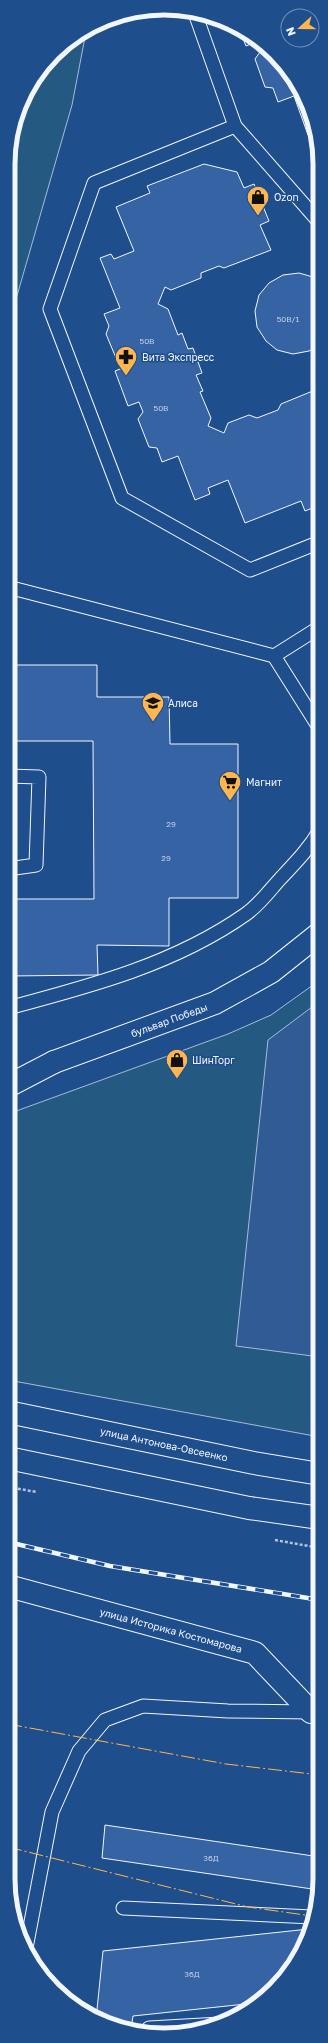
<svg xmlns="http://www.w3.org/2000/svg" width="328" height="2043" viewBox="0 0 328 2043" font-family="'Golos Text',sans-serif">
	<rect width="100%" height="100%" fill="#1f4e8c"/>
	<g fill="#245a82" stroke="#a8bbd7">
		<path d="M86,32L72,105L8,327V154L24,95L61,47Z"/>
		<path d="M320,980V1437L8,1380V1114L228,1034L271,1015Z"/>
	</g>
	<path fill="#305b95" stroke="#a8bbd7" d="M320,1001V1357L236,1346L268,1040Z"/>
	<g fill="#3563a3" stroke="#f2f6ff">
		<path d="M240,31L274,54L304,95L314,133L308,135L294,96L278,102L273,88L265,87L255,59L260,52L256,42L246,46Z"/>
		<path d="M204,164L237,172L244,188L254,184L269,221L260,225L271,250L224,268L219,266L201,273V278L171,290L165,287L158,304L168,309L178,335L182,333L188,349L193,348L202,373L196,375L203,391L200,392L211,418L208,426L224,433L228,423L249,415L257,418L278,410L281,404L320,388V505L305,511L301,501L245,523L228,480L208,488L210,494L195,500L178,456L162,462L157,448L149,447L138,419L143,412L139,402L128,406L115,371L125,367L122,361L116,358L106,334L109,326L104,314L120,308L100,258L111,254L114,259L134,251L116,207L150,193L147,186Z"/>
		<path d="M299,273L313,277L320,282V345L309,351L293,354L277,350L266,341L257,327L255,311L259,295L269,283L283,275Z"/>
		<path d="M8,665H97V697H169L170,744H238V898H169V946L97,945L98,975L8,976V899H94L93,741H8Z"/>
		<path d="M105,1825L320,1857L319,1890L102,1858Z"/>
		<path d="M309,1929L304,1948L267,1996L255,2003L133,2016L131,2029L96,2019L103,1951Z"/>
	</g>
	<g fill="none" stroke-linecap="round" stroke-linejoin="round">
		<g stroke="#f2f6ff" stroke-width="15">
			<g id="lane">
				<path d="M195,13L235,126L320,223"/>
				<path d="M235,126L94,183L50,309L122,498L250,570L320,542"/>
				<path d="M8,587L274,656L320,627"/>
				<path d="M274,656L320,729"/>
				<path d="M8,869L36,865L39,777L8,776"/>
				<path d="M8,1008C91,986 175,964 246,914C259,905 270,890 280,879C295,863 309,849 320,830"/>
				<path d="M123,1908L312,1917"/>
				<path d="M26,1948L52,1812L79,1751L105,1720L143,1706L228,1711L312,1712"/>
				<path d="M149,2033V2028L220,2024"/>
			</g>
		</g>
		<g stroke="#f2f6ff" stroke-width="24">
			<path id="street" d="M8,1586L255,1653L311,1712"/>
		</g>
		<g stroke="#f2f6ff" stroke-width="24">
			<path id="secondary" d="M8,1086L54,1062"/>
		</g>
		<g stroke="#f2f6ff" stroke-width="24">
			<path id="primary" d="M54,1062L215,1003L271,972L320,933"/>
		</g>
		<g stroke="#f2f6ff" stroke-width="24">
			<g id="highway">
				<path d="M8,1412L254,1463L320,1474"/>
				<path d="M8,1458L249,1508L320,1518"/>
			</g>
		</g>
		<g stroke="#b3c4dc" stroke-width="2.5" stroke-dasharray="3 2" stroke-linecap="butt">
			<path d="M8,1487L37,1492"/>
			<path d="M275,1540L320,1548"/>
		</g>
		<use href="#lane" stroke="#1f4e8c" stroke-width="13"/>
		<use href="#street" stroke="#1f4e8c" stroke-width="22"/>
		<use href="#secondary" stroke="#1f4e8c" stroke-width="22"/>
		<use href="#primary" stroke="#1f4e8c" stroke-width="22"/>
		<use href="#highway" stroke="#1f4e8c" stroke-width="22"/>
		<g stroke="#f2f6ff" stroke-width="4.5">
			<path id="rail" d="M8,1542L110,1566L320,1600"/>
		</g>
		<use href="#rail" stroke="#1f4e8c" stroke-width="3" stroke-dasharray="9" stroke-linecap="butt"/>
		<g stroke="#ffb74d" stroke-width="1" stroke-dasharray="14 3 2 3" stroke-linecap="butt">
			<path d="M8,1724L226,1764L320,1775"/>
			<path d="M8,1847L248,1907L312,1916"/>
		</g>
	</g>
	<defs>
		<g id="shop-pin" transform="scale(1.15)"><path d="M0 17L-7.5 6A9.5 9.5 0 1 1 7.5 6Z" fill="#ffb74d" stroke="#1f4e8c"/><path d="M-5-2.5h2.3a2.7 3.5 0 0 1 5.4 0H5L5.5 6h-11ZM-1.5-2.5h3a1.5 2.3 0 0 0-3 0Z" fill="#111"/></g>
		<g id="pharmacy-pin" transform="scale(1.15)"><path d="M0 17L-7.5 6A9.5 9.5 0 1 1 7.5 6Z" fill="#ffb74d" stroke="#1f4e8c"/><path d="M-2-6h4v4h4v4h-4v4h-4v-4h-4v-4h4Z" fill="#111"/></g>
		<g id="school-pin" transform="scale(1.15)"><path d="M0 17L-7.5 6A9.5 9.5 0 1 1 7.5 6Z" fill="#ffb74d" stroke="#1f4e8c"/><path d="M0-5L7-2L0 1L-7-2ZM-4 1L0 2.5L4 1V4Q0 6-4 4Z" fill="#111"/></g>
		<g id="supermarket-pin" transform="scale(1.15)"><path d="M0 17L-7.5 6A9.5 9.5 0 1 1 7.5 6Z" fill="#ffb74d" stroke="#1f4e8c"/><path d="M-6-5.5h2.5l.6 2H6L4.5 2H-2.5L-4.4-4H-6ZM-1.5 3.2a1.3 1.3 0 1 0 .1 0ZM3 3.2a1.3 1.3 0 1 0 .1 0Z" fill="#111"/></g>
	</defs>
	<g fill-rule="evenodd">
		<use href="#shop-pin" x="258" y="197"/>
		<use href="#pharmacy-pin" x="126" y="357"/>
		<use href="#school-pin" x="153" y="703"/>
		<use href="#supermarket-pin" x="230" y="782"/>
		<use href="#shop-pin" x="177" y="1060"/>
	</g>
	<g text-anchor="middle" stroke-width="3" stroke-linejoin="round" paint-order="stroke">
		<g font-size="8" fill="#c3d1e8">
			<text x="288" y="322">50В/1</text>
			<text x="147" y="344">50В</text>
			<text x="161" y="411">50В</text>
			<text x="171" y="827">29</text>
			<text x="166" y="861">29</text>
			<text x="211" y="1861">36Д</text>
			<text x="192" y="1977">36Д</text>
		</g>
		<g font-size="10" fill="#f2f6ff" stroke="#1f4e8c" text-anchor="start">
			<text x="274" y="201">Ozon</text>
			<text x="142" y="361">Вита Экспресс</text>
			<text x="168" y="707">Алиса</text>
			<text x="246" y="786">Магнит</text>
			<text x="192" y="1064">ШинТорг</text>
		</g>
		<g font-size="10" fill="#f2f6ff" stroke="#1f4e8c">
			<text transform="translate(169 1020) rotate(-20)" y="4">бульвар Победы</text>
			<text transform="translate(164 1444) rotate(12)" y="4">улица Антонова-Овсеенко</text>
			<text transform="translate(171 1630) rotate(15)" y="4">улица Историка Костомарова</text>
		</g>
	</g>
	<path d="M0 0H328V2043H0ZM164 15H164A149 149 0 0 1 313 164V1879A149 149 0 0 1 164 2028H164A149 149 0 0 1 15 1879V164A149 149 0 0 1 164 15Z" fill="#1f4e8c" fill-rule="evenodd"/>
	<path fill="none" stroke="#f2f6ff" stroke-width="5" d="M164 15H164A149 149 0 0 1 313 164V1879A149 149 0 0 1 164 2028H164A149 149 0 0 1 15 1879V164A149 149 0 0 1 164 15Z"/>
	<g transform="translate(300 28) rotate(249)"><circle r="19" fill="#1f4e8c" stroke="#7391ba"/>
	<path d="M0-3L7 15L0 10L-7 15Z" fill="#ffb74d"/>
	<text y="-6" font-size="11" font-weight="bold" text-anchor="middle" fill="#f2f6ff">N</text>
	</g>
</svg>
